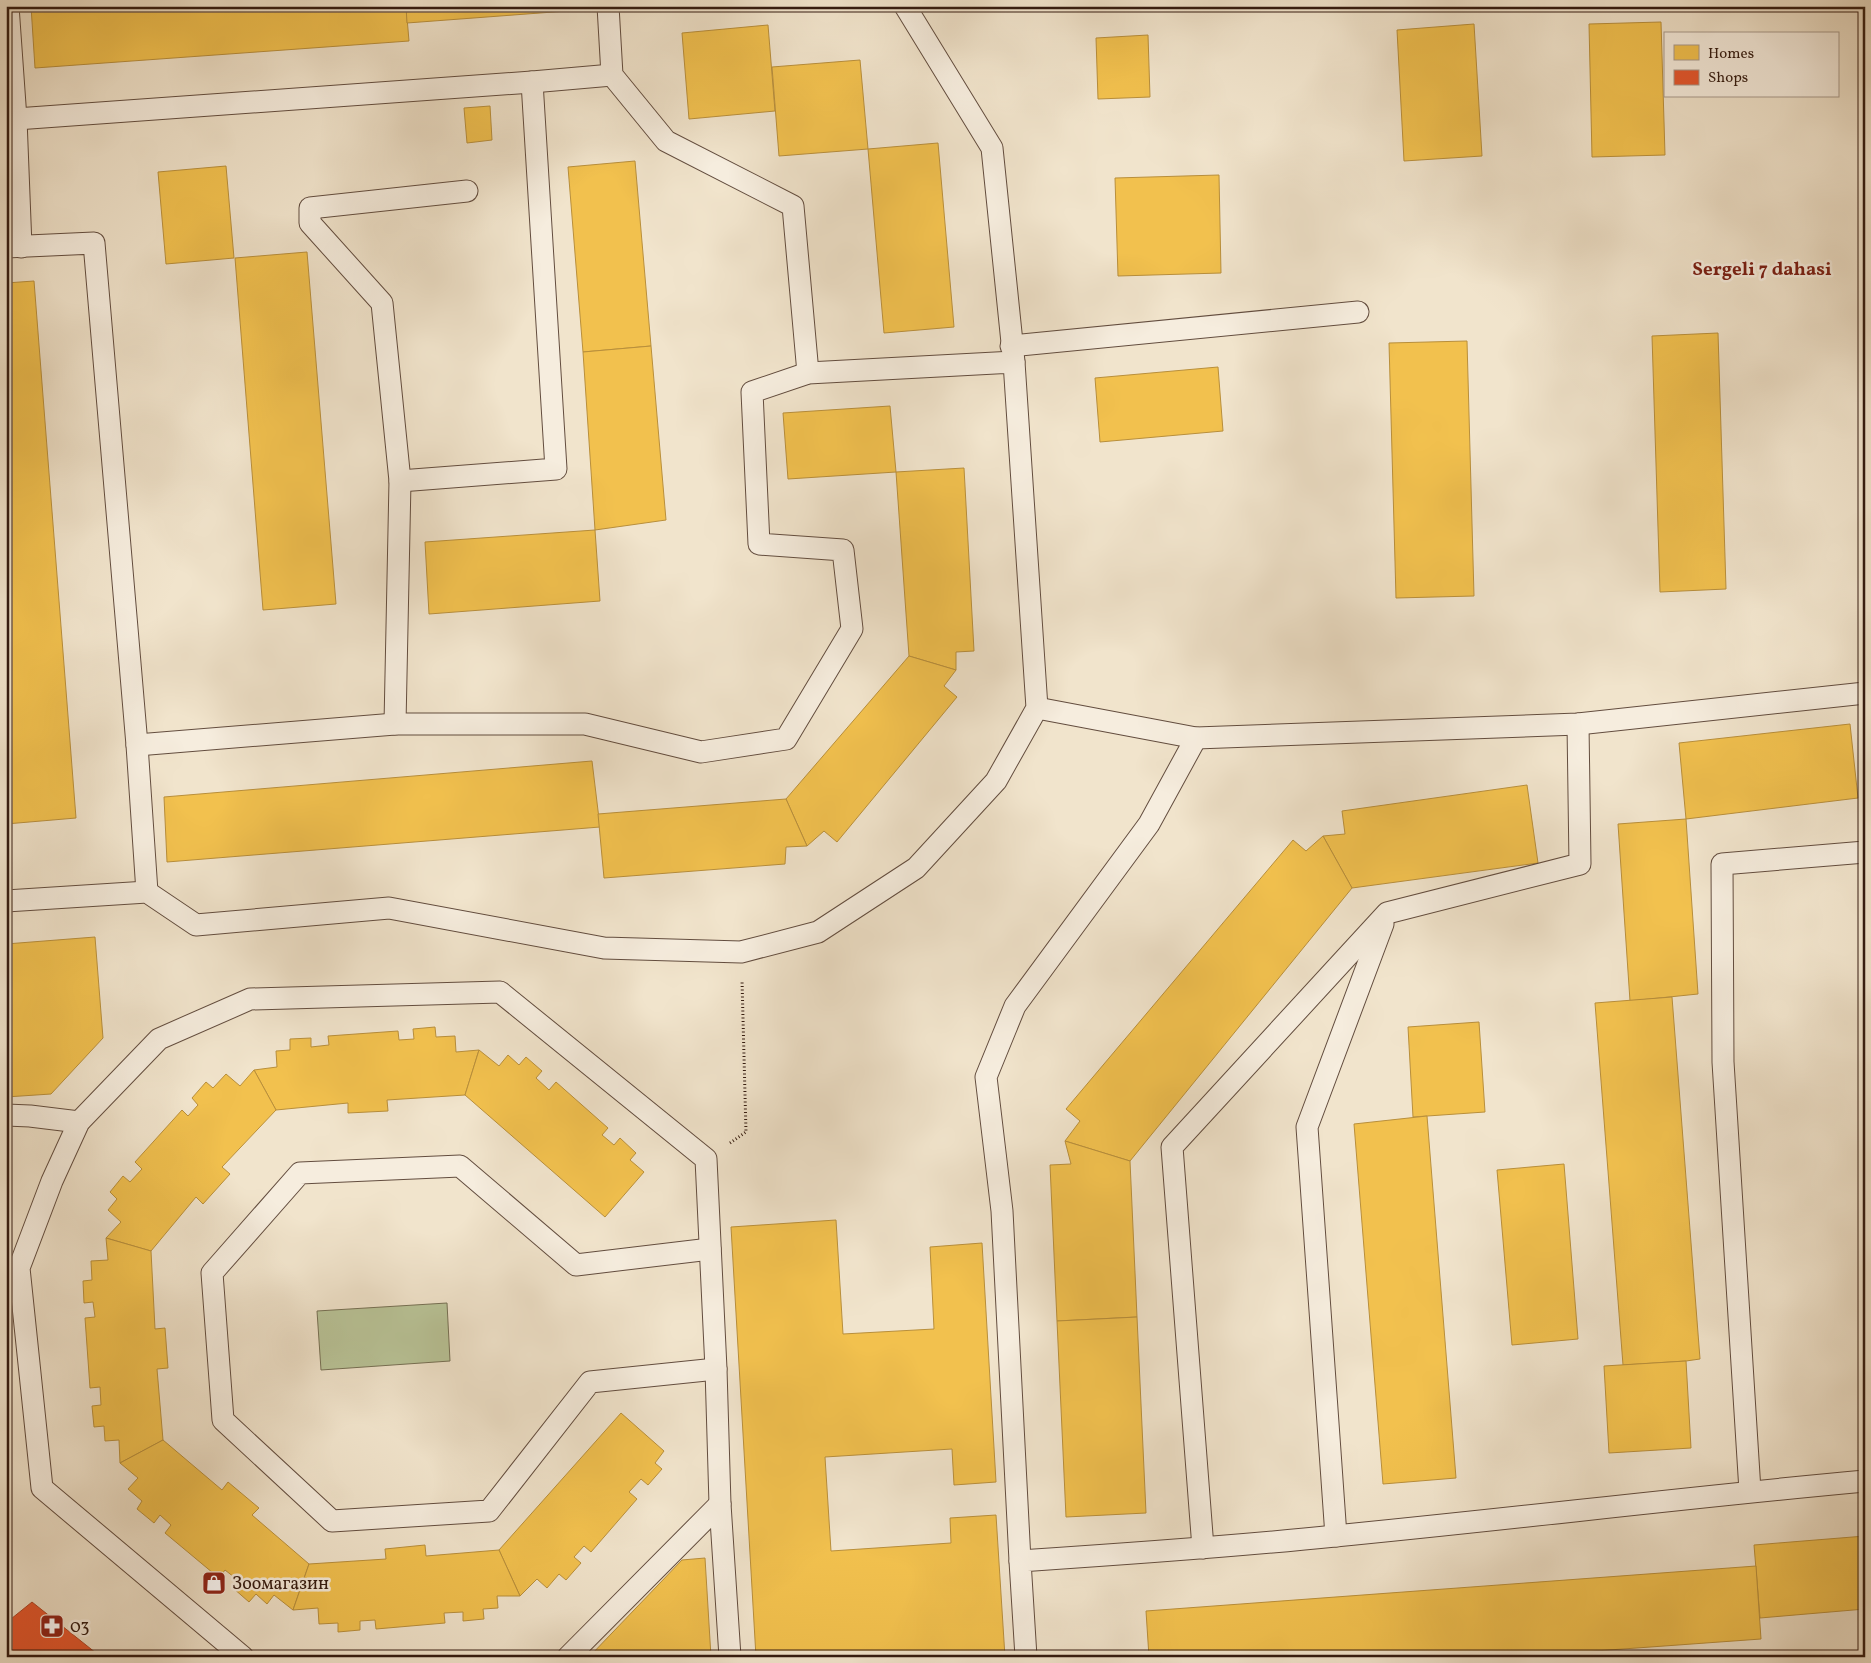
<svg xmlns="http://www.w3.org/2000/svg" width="1871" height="1663" viewBox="0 0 1871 1663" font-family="Vollkorn,serif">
	<rect width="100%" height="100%" fill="#f1e4cc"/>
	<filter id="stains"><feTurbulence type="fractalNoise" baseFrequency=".004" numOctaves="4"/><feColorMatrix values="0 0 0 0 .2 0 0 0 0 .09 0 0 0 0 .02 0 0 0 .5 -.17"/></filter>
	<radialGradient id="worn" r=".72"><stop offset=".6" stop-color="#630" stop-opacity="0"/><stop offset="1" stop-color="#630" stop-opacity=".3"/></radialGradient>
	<path fill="#b9c498" stroke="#767054" d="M447,1303L450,1361L321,1370L317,1311Z"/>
	<g fill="#f2c14e" stroke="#b98f3b">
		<path d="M31,6H406L409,41L35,68Z"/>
		<path d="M406,6H593V9L407,23Z"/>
		<path d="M1661,22L1665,155L1592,157L1589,24Z"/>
		<path d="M1474,24L1482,156L1404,161L1397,30Z"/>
		<path d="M768,25L775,111L689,119L682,33Z"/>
		<path d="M1148,35L1150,97L1098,99L1096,38Z"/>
		<path d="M860,60L868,149L779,156L772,67Z"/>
		<path d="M490,106L492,140L467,143L464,108Z"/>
		<path d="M938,143L954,327L884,333L868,149Z"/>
		<path d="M635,161L651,346L583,352L568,167Z"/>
		<path d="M226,166L234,258L166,264L158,172Z"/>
		<path d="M1219,175L1221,273L1118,276L1115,178Z"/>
		<path d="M307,252L336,604L263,610L235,258Z"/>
		<path d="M34,281L76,818L6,824V283Z"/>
		<path d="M1718,333L1726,589L1660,592L1652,336Z"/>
		<path d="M1467,341L1474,596L1396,598L1389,343Z"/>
		<path d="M651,346L666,520L595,530L583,352Z"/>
		<path d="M1218,367L1223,431L1100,442L1095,378Z"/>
		<path d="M890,406L896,472L788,479L783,413Z"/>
		<path d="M964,468L974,651L956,652V670L909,656L896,472Z"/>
		<path d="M595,530L600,601L429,614L425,542Z"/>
		<path d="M909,656L956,670L944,686L957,697L837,842L824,831L807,846L786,799Z"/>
		<path d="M1850,724L1858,798L1686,819L1679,743Z"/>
		<path d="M592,761L600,827L167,862L164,797Z"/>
		<path d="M1527,785L1538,863L1352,888L1323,836L1345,834L1342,811Z"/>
		<path d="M786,799L807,846L786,847L785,864L604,878L598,814Z"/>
		<path d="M1686,819L1698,994L1630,1001L1618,824Z"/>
		<path d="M1323,836L1352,888L1130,1161L1065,1141L1080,1121L1066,1109L1293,840L1306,851Z"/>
		<path d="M95,937L103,1038L51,1094L6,1097V944Z"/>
		<path d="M1672,997L1700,1359L1686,1361L1623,1365L1595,1003Z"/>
		<path d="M1479,1022L1485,1112L1413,1117L1408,1027Z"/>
		<path d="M435,1027L436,1037L455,1036L456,1052L479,1050L465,1095L387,1100L388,1111L348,1113V1103L276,1110L254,1070L277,1067L276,1051L290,1050V1039L311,1038V1047L329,1045L328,1036L398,1031L399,1040L414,1039L413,1029Z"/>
		<path d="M479,1050L499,1066L508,1055L519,1065L526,1057L542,1071L536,1078L549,1090L556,1082L608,1128L602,1135L614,1145L620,1138L636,1153L630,1160L644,1172L605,1217L465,1095Z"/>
		<path d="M254,1070L276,1110L222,1167L230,1174L203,1204L196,1197L151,1251L106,1238L121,1222L108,1210L117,1199L110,1192L123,1176L130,1182L142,1169L135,1162L182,1110L188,1116L198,1105L192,1098L206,1082L213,1088L226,1074L240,1086Z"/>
		<path d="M1427,1116L1456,1478L1383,1484L1354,1124Z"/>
		<path d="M1065,1141L1130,1161L1137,1317L1057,1321L1050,1165L1071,1164Z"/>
		<path d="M1564,1164L1578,1339L1512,1345L1497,1170Z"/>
		<path d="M836,1220L843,1334L934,1329L930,1247L982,1243L996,1482L954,1485L952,1449L825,1457L831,1551L951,1543L950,1518L996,1515L1005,1657H756L731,1227Z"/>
		<path d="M106,1238L151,1251L155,1329L165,1328L168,1368L157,1369L163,1440L120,1463L119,1440L105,1441L104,1426L94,1427L92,1406L101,1405L100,1387L90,1388L85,1318L95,1317L93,1302L84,1303L83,1281L92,1280L91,1261L108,1260Z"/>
		<path d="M1137,1317L1146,1513L1066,1517L1057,1321Z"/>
		<path d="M1686,1361L1691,1448L1609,1453L1604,1366Z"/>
		<path d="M621,1413L664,1451L655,1463L662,1469L648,1485L641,1479L629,1492L637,1499L591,1552L584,1546L574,1557L581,1563L566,1580L559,1574L547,1588L537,1579L520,1596L499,1550Z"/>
		<path d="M163,1440L222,1490L228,1482L259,1508L252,1515L309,1564L293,1610L274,1595L267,1604L256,1594L249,1602L233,1588L239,1581L225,1570L219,1578L165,1533L171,1525L160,1515L154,1523L137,1509L142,1501L128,1489L138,1478L120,1463Z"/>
		<path d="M1865,1536V1609L1760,1618L1754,1545Z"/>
		<path d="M425,1545L426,1556L499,1550L520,1596H497L498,1608L483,1609L484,1619L463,1621V1612L444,1613L445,1623L376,1629L375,1620L360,1621V1630L338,1632V1623L319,1624L318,1608L293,1610L309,1564L386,1559L385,1549Z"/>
		<path d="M705,1558L711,1657H589L682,1560Z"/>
		<path d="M1756,1566L1761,1639L1512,1657H1149L1146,1611Z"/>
	</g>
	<path fill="#e4572e" stroke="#af4525" d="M32,1602L101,1657H6V1623Z"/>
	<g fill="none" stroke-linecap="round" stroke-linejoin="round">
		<g stroke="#634d3f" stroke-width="23">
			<g id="lane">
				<path d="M8,6L16,119L21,247"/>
				<path d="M608,6L612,75L666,141L793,206L808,373"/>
				<path d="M905,6L992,148L1014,362"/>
				<path d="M16,119L532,82L612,75"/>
				<path d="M6,247L94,243L137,745L147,892"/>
				<path d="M1011,346L1358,312"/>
				<path d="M400,481L556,469L532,82"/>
				<path d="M1037,708L1196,738L1578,724L1865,693"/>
				<path d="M395,724L400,481L382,303L310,223V208L467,191"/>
				<path d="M6,901L147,892L196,925L389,908L604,948L741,952L818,932L916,868L996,781L1037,708L1014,362L808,373L752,392L759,544L843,550L852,629L786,739L701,752L585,724H395L137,745"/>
				<path d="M6,1115L30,1116L79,1122"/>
				<path d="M710,1249L576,1265L460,1166L300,1173L212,1273L223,1420L332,1521L489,1511L590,1382L716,1369"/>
				<path d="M1750,1491L1723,1062L1722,864L1865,852"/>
				<path d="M1336,1536L1307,1127L1383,924"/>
				<path d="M1203,1548L1172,1147L1387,913L1580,864L1578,724"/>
				<path d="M1020,1561L1002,1211L986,1077L1015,1006L1149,824L1196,738"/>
				<path d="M243,1657L42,1488L19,1268L52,1181L79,1122L159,1039L250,999L500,992L706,1159L716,1369L720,1504L730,1657"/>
				<path d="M568,1657L720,1504"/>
				<path d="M1026,1657L1020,1561C1125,1554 1230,1547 1335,1536C1512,1519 1688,1497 1865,1481"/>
			</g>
		</g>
		<path stroke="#341b10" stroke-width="3" stroke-dasharray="1 2.5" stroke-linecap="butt" d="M730,1143L746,1132L742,980"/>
		<use href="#lane" stroke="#f6edde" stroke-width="21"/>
	</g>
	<defs>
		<g id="shop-square" transform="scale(1.25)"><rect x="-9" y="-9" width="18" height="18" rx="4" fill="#8f2418" stroke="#f6edde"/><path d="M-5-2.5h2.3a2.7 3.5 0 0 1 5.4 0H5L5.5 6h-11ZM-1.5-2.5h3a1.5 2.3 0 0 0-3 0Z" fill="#fff"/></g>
		<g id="pharmacy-square" transform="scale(1.25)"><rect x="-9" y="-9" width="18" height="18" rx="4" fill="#8f2418" stroke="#f6edde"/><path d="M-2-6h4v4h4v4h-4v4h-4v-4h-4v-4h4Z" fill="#fff"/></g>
	</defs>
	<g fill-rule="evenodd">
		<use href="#shop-square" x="214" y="1583"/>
		<use href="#pharmacy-square" x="52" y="1626"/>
	</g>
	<g text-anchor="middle" stroke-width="5" stroke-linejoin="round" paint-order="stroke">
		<g font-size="18" fill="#341b10" stroke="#f6edde" text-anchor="start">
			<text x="232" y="1589">Зоомагазин</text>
			<text x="70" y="1632">03</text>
		</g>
		<g font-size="19" font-weight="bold" fill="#7a1f14" stroke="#f6edde">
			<text x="1762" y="275">Sergeli 7 dahasi</text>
		</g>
	</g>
	<rect width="1871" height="1663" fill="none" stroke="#f1e4cc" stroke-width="25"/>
	<rect x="8" y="8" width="1856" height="1648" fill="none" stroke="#341b10" stroke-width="2.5"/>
	<rect x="12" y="12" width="1846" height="1638" fill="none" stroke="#341b10"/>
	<rect x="1664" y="32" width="175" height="65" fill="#f6edde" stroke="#a8998c"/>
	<rect x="1674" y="45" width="25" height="15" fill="#f2c14e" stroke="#a8998c"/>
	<text x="1708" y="58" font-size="15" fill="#341b10">Homes</text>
	<rect x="1674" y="70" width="25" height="15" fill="#e4572e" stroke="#a8998c"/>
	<text x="1708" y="82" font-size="15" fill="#341b10">Shops</text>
	<rect width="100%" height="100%" filter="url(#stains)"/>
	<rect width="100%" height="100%" fill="url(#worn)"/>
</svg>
